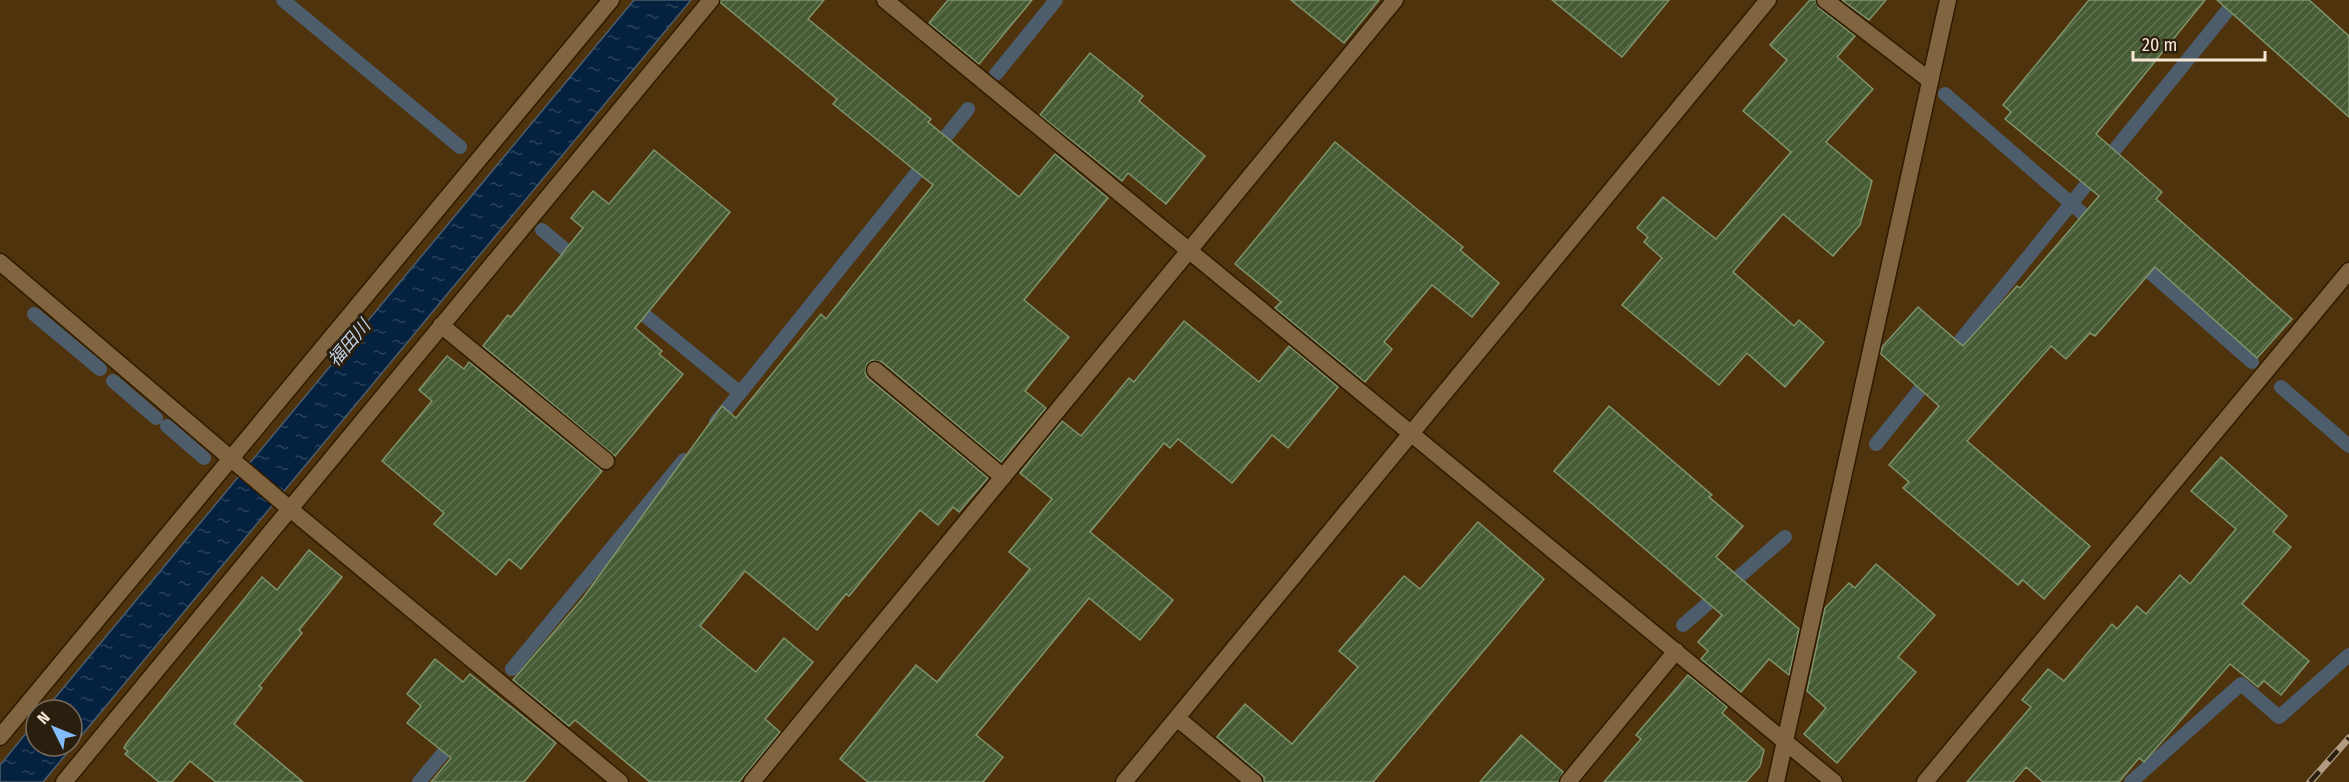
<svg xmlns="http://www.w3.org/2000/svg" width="2349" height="782" viewBox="0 0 2349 782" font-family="'Fira Sans Condensed','Noto Sans JP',sans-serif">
	<defs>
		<pattern id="water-ripples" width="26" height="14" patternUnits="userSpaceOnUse" patternTransform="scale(1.5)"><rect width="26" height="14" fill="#04223f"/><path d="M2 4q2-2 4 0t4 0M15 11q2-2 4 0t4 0" fill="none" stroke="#29425a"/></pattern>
		<pattern id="building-hatch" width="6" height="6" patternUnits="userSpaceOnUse" patternTransform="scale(1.5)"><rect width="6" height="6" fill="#465a34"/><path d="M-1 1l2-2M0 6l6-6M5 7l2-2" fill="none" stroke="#617250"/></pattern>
	</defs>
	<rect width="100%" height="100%" fill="#4e330d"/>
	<path fill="url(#water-ripples)" stroke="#4d5d6c" stroke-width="1.5" d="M634,0H691L43,782H0V765L36,721V746H72V710H45Z"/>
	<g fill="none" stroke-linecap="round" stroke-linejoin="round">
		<g stroke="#4d5d6c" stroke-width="14">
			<path d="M283,0L460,147"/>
			<path d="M996,74L1056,0"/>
			<path d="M1945,94L2097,226"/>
			<path d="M542,230L579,261"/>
			<path d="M2136,260L2252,362"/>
			<path d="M631,304L740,393L716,422"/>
			<path d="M34,314L100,369"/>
			<path d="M1947,357L2236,0"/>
			<path d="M113,381L156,418"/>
			<path d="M2281,387L2349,446"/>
			<path d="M740,393L968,109"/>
			<path d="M167,426L204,458"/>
			<path d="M1876,444L1931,376"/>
			<path d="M1683,625L1785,537"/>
			<path d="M512,669L684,460"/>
			<path d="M419,782L454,740"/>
			<path d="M2131,782L2241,684L2279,717L2349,655"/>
		</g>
	</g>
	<g fill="url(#building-hatch)" stroke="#7f956c" stroke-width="1.5">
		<path d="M721,0H824L808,19L931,119L928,122L1019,197L1055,154L1108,198L1024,300L1069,337L1025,391L1046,408L1001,462L882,362L872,360L867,364L865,373L868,378L988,478L959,512L953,507L938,525L920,510L849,596L846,594L817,630L745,571L700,626L756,672L784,638L813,662L765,719L780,732L739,782H650L575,720L569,726L513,680L583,598L722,406L736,418L821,314L826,319L933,185L833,104L837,99L721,3Z"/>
		<path d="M948,0H1032L979,64L929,23Z"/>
		<path d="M1291,0H1379L1344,43Z"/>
		<path d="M1552,0H1669L1622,57Z"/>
		<path d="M1810,0H1815L1819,8L1855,36L1837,57L1873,89L1826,142L1872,181L1860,225L1833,256L1783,214L1733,272L1794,326L1799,320L1824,342L1785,387L1747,353L1719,385L1622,305L1662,258L1644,242L1648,237L1637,228L1663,197L1716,239L1791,152L1743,111L1787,60L1770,45Z"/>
		<path d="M1842,0H1886L1869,20Z"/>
		<path d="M2089,0H2205L2096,134L2162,192L2156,199L2292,319L2257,358L2155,267L2095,336L2090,333L2066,359L2051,346L1967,441L2090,546L2044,599L2023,580L2018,585L1903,488L1909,482L1889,465L1939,406L1881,354L1882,347L1918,307L1963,346L2017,286L2020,288L2099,196L2005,119L2011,112L2003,105Z"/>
		<path d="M2217,0H2309L2349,36V117Z"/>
		<path d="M1090,53L1143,96L1139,101L1205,156L1166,204L1128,173L1122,181L1040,115Z"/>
		<path d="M1335,142L1463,247L1460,250L1499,283L1472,317L1432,285L1384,342L1392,349L1365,382L1275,308L1281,302L1235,264Z"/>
		<path d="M654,150L730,212L635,328L662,351L659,354L683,374L615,456L483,346L508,315L511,317L583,228L571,218L593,191L609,204Z"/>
		<path d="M1184,321L1259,382L1289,346L1338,387L1288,448L1272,435L1232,483L1178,439L1170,448L1164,443L1090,532L1173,600L1140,640L1089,598L976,735L1003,757L983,782H868L840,759L916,665L937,682L1030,569L1009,552L1052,499L1020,473L1062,421L1081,436L1129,378L1134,382Z"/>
		<path d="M447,356L464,369L469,362L602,471L521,569L509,559L496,575L434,524L444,513L382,461L432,401L419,390Z"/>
		<path d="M1609,406L1712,495L1709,497L1743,526L1716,557L1799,629L1789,675L1769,659L1741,692L1701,659L1708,651L1698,642L1722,615L1554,471Z"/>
		<path d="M2221,457L2287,516L2273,532L2291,547L2242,604L2309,661L2281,695L2264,681L2258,687L2230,664L2144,762L2139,758L2119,782H2043L2026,767L2013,782H1967L2031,707L2022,700L2048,669L2064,681L2112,624L2117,629L2137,606L2146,614L2180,575L2190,584L2236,529L2191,491Z"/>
		<path d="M1478,522L1544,579L1373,782H1264V777L1217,737L1245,704L1292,744L1358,667L1339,651L1404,576L1420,589Z"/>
		<path d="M309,550L342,577L299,630L302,633L259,686L262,688L234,724L303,782H216L190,761L172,782H159L125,754L128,751L124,748L126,744L262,577L277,590Z"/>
		<path d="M1876,564L1935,615L1898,657L1916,672L1837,763L1804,734L1826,708L1807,691L1825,608L1849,583L1855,588Z"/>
		<path d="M435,659L463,682L470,674L556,743L524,782H431L451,758L407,723L421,706L407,694Z"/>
		<path d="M1688,675L1727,707L1722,713L1764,750L1760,766L1746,782H1604L1641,739L1636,735Z"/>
		<path d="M1521,735L1563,772L1558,782H1480Z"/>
	</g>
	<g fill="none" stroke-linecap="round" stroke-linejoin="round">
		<g stroke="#2f1b01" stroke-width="19">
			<g id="service">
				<path d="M441,325L606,461"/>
				<path d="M875,370L1003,477"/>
			</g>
		</g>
		<g stroke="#2f1b01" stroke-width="19">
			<g id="minor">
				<path d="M885,0L1834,782"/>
				<path d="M1825,0L1928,79"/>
				<path d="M0,262L290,509L620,782"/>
				<path d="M1177,718L1254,782"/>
				<path d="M0,737L611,0"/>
				<path d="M64,782L711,0"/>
				<path d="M752,782L1395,0"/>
				<path d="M1568,782L1676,651"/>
				<path d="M1776,782L1948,0"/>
				<path d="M1925,782L2349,271"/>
			</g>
		</g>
		<g stroke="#2f1b01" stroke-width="19">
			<path id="tertiary" d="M1124,782L1768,0"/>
		</g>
		<use href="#service" stroke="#816440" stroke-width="16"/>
		<use href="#minor" stroke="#816440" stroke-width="16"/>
		<use href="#tertiary" stroke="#816440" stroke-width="16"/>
		<g stroke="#b19c81" stroke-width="7">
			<path id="rail" d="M2310,782L2349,738"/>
		</g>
		<use href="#rail" stroke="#2a1e0f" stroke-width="4.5" stroke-dasharray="14" stroke-linecap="butt"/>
	</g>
	<g text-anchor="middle" stroke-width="6" stroke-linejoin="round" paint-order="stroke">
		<g font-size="18" font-style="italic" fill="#bcd1e7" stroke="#2a1e0f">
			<text transform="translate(349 343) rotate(-50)" y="6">福田川</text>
		</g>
	</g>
	<g transform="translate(54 728) rotate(313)"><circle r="28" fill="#2a1e0f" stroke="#7c6e5e" stroke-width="1.5"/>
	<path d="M0-4.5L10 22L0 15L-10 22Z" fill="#82bcfa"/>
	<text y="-9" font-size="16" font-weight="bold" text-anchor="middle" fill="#f8e7d4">N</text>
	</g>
	<path d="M2133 51v9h132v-9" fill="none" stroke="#f8e7d4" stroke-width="3"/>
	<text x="2142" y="51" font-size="18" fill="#f8e7d4" stroke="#2a1e0f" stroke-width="4.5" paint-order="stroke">20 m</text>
</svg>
